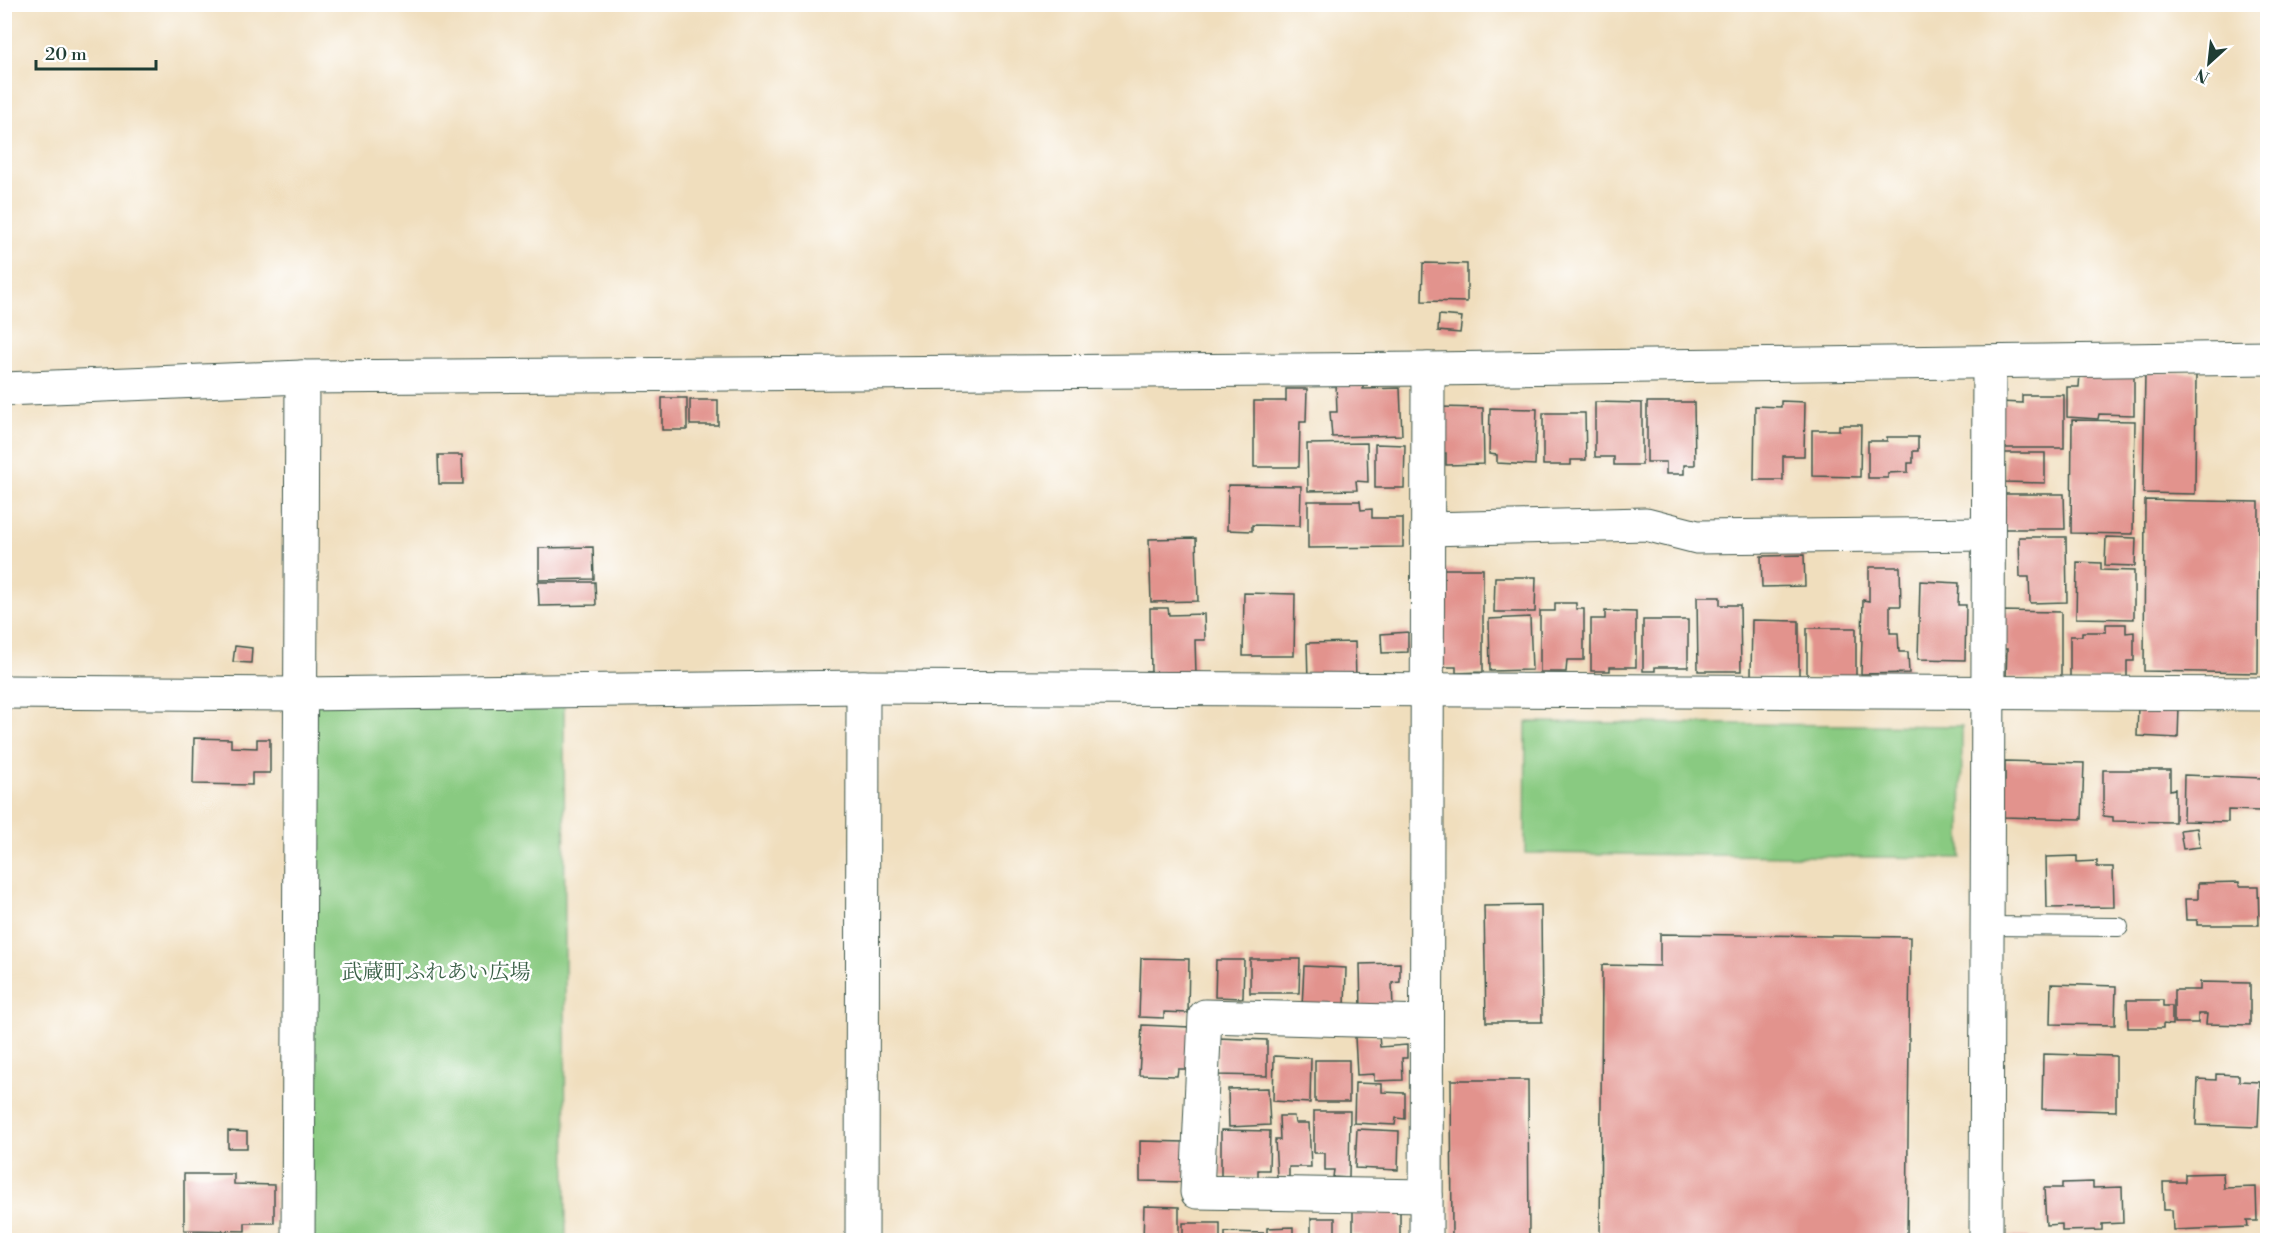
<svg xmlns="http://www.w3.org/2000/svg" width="2272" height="1245" viewBox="0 0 2272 1245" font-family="'Libre Bodoni','Noto Serif JP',serif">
	<rect width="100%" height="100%" fill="#fff"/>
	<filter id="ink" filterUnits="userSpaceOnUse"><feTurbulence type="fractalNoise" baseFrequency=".0167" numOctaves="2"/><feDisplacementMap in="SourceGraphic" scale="12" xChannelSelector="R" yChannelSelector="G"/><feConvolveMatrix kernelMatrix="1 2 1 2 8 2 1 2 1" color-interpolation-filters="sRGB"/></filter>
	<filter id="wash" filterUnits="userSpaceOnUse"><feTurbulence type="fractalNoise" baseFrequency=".008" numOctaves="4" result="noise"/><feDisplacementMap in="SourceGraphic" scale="24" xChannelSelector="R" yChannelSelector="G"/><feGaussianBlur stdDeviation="1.35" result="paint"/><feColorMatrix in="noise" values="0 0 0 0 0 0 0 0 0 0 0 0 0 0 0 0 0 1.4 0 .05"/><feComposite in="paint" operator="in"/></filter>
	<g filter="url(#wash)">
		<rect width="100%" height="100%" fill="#f0debd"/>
		<g fill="#89ca81" stroke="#54845a" stroke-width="1.5">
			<path d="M564,700L566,1240H306L309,703Z"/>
			<path d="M1526,722L1962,726L1961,858L1525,853Z"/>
		</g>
		<g id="blocks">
			<g fill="#e2938d">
				<path d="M1423,263L1467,264V302L1422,301Z"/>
				<path d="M1439,315L1462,317L1460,333L1438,331Z"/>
				<path d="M2145,372L2196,373L2195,494L2143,493Z"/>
				<path d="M2080,373L2134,375V415L2099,414L2098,419L2067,417V387H2079Z"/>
				<path d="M1363,382V389L1400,388L1402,435L1332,437L1330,412H1337L1336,383Z"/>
				<path d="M1286,389H1307L1306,422H1300L1299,467H1254V401H1286Z"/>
				<path d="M2022,395H2064V448H1999V402L2022,403Z"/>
				<rect x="662" y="398" width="25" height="32"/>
				<rect x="690" y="400" width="28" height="25"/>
				<path d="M1781,401L1805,402L1804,456H1783V480H1754L1755,406L1781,407Z"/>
				<path d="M1595,402L1642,403V465H1614V457H1595Z"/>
				<path d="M1647,402H1694L1695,465H1684V474H1666V462H1647Z"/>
				<path d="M1438,407L1483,408L1484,464L1446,465V453H1438Z"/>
				<path d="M1490,408L1537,409L1535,465L1497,463V455L1489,454Z"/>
				<path d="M1543,413H1585L1586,460H1571V465H1543Z"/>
				<path d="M2072,420L2135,421L2133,534L2071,533Z"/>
				<path d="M1839,425H1861L1860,477L1812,476V430H1839Z"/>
				<path d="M1887,437H1918V451H1913V463H1908V472L1888,473V478H1868V441H1887Z"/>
				<path d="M1367,443L1368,482L1356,481L1357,490L1308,491L1307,444Z"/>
				<path d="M1375,444L1405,445L1404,488H1375Z"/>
				<path d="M2005,453H2045V483L2005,482Z"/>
				<path d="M438,455H462L463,484H439Z"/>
				<path d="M1228,485L1301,486L1300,526L1252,525V531L1227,530Z"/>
				<path d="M2005,494H2064L2065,529H1998V505H2005Z"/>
				<path d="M2145,500L2259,502L2258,673L2144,671Z"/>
				<path d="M1308,501H1360L1361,510L1372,509V518H1403V547L1308,548Z"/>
				<path d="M2019,537H2066L2067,602L2030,603L2029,577H2020Z"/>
				<path d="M2106,537L2136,538L2135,566L2105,565Z"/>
				<path d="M1196,538L1198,601L1151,602L1149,539Z"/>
				<path d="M593,547L594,579L539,580V548Z"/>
				<path d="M1804,555L1805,586L1762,587L1761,556Z"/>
				<path d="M2077,562L2101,563V570L2134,571V619L2076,618Z"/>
				<path d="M1869,567H1900L1901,606H1890V633H1898L1899,652H1908L1909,673L1861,674L1863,600L1869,601Z"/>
				<path d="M1439,569H1483V672L1456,673V667H1440Z"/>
				<path d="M1495,577H1536L1535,612H1494Z"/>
				<path d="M1920,581L1959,583L1958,605H1966L1965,660L1918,659Z"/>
				<path d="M538,582H595L596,605L539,606Z"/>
				<path d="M1244,593L1295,594L1294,656H1243Z"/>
				<path d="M1697,597H1720V605H1740L1741,671H1698Z"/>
				<path d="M1555,603H1576V609H1584V660H1567L1566,672H1540V611H1555Z"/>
				<path d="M1150,608H1168L1169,615L1204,614L1205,640H1195L1196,674L1151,675Z"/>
				<path d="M1605,611L1636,612V667H1610V671H1591V619H1605Z"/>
				<path d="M2000,611L2061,612V678H2006L2007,649H2000Z"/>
				<path d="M1530,617L1532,670L1490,671L1489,619Z"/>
				<path d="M1643,620H1688V667H1655V671H1643Z"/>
				<path d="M1752,620L1799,621V676L1751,675Z"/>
				<path d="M2106,624H2126V633L2134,632V661H2127V679H2070V636H2082V632H2106Z"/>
				<rect x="1807" y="628" width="49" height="49"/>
				<path d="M1408,632V652L1382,653L1381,634Z"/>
				<path d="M1355,642L1356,679L1308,680L1307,643Z"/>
				<path d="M235,646L252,648L251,663L233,662Z"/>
				<path d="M2138,705L2179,707L2178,738L2137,736Z"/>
				<path d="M194,738L231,739V747L257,748V739H270V773H252V785L193,784Z"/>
				<path d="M2005,761L2084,763L2082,819L2004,817V795H1998L1999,781H2005Z"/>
				<path d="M2103,770H2170V790L2175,789V822L2113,821V817L2103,816Z"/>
				<path d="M2184,775L2262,778L2261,811L2228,810V822L2183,821Z"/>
				<path d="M2197,828L2200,847L2183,849L2180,830Z"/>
				<path d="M2077,856V862L2097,861V867H2113L2114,907L2047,908L2046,857Z"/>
				<path d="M2239,882V886H2258L2259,925H2197V920H2186L2185,899H2198V883Z"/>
				<path d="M1541,905L1542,1022H1486L1484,906Z"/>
				<path d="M1660,934L1910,937L1907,1240H1600L1602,965L1660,966Z"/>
				<path d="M1141,958L1189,959L1188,1013L1164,1012V1018L1139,1017Z"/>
				<path d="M1250,959H1300L1299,993H1250Z"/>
				<path d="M1216,960H1244L1243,998L1215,997Z"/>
				<path d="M1400,963V982L1392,983L1393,1008L1361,1009L1360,964Z"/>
				<path d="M1304,966L1346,968L1345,1008L1302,1007Z"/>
				<path d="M2200,982L2250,983V1025L2206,1024L2207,1014H2198V1023H2174V990H2200Z"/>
				<path d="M2051,984L2116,986L2115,1025L2050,1024Z"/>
				<path d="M2127,1000H2163V1006H2172V1025L2163,1024V1028H2128Z"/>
				<path d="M1142,1025L1190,1027L1188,1069H1178L1177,1076L1139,1075Z"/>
				<path d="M1379,1036L1380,1047L1407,1045V1058H1402L1403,1080L1374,1081V1074L1357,1075L1355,1037Z"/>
				<path d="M1218,1038L1267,1040V1076L1217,1075Z"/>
				<path d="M2043,1054L2116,1056V1111L2042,1109Z"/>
				<path d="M1274,1056L1311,1058L1310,1103L1273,1101Z"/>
				<rect x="1315" y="1060" width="34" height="42"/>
				<path d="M2216,1074L2239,1075V1081L2260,1082L2258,1127L2196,1125L2198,1079L2216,1080Z"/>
				<path d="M1451,1080H1528L1529,1240H1452Z"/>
				<path d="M1355,1083L1382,1084V1092L1405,1093V1119L1396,1118L1395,1125L1354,1123Z"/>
				<path d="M1268,1088L1270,1125L1229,1127L1228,1089Z"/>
				<path d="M1314,1111H1350L1349,1178L1333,1177L1334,1170H1325V1153H1314Z"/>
				<path d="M1279,1116H1294L1295,1123H1309L1311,1167H1289V1177H1277L1275,1140H1280Z"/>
				<path d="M1357,1129L1399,1131L1398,1170L1355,1168Z"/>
				<path d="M1221,1130L1270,1131L1269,1170H1258V1177L1221,1176Z"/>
				<path d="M228,1131L247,1132V1148H228Z"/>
				<path d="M1140,1141L1186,1142V1182L1140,1181Z"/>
				<path d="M2223,1173L2224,1188L2256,1187L2257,1221H2247L2248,1227L2173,1230L2172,1210H2164L2163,1182H2185V1174Z"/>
				<path d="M184,1174H234V1184L274,1185V1223H245V1231L184,1230Z"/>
				<path d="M2093,1182V1188L2122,1187L2123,1223L2102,1224V1230L2062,1231V1224L2046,1225L2044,1188H2062V1183Z"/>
				<path d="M1144,1206L1179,1207V1240H1143Z"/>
				<path d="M1353,1210L1400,1211V1240H1362V1235H1353Z"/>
				<path d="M1311,1218H1335V1238H1350V1240H1311Z"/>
				<rect x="1183" y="1223" width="37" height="17"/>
				<path d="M1293,1227V1240H1267V1228Z"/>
				<path d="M1225,1232L1264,1233V1240H1225Z"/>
				<path d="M2000,1236L2029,1237V1240H2000Z"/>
			</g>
		</g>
	</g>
	<g filter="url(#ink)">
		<use href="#blocks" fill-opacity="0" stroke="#3e5549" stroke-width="1.5"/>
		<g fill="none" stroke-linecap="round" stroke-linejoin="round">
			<g stroke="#3e5549" stroke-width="20">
				<path id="lane" d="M1987,926L2119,927"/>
			</g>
			<g stroke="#3e5549" stroke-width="35">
				<g id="street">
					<path d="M4,389L302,377L1428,369L2268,358"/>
					<path d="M1427,529L1646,524L1697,537L1987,534"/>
					<path d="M4,692L301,694L863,687L2268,694"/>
					<path d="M1426,1196L1197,1192L1205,1016L1426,1022"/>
					<path d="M298,1240L302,377"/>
					<path d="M862,1240L863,687"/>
					<path d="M1426,1240L1428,369"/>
					<path d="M1986,1240L1989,362"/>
				</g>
			</g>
			<use href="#lane" stroke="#fff" stroke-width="18"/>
			<use href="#street" stroke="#fff" stroke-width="33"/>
		</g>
	</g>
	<g text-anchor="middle" stroke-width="5" stroke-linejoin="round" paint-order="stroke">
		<g font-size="21" fill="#3a6047" stroke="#fff">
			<text x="436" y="979">武蔵町ふれあい広場</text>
		</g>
	</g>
	<rect width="2272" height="1245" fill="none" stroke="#fff" stroke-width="24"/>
	<g transform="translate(2209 63) rotate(207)" stroke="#ffffff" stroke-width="4.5" paint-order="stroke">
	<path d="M0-4.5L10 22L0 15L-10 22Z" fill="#1f3d34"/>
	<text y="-9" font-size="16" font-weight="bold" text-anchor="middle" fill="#1f3d34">N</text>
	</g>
	<path d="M36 60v9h120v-9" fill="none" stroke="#1f3d34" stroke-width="3"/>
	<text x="45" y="60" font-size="18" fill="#1f3d34" stroke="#ffffff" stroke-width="4.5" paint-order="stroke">20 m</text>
</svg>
